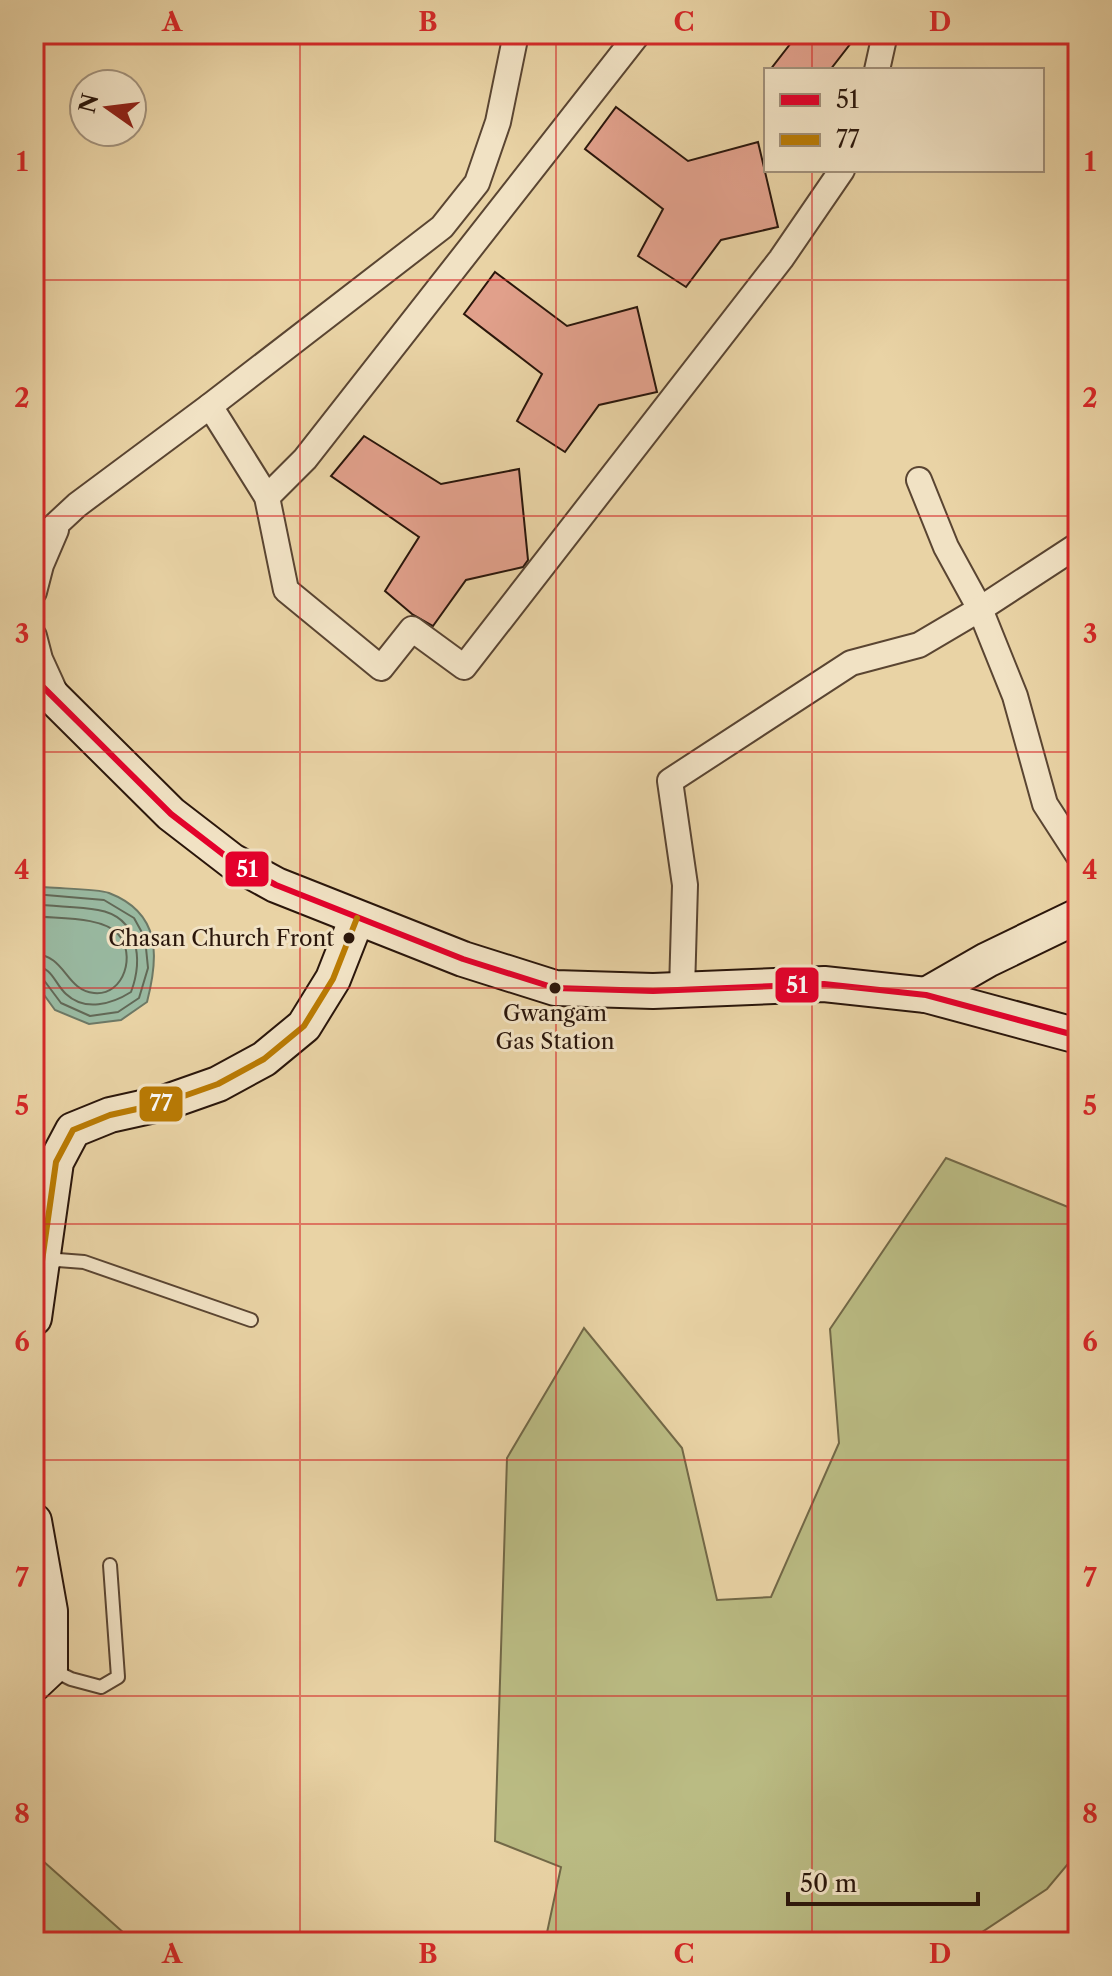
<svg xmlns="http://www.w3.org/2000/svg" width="1112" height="1976" viewBox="0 0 1112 1976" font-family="'Libre Caslon Text',serif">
	<rect width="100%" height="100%" fill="#e9d3a5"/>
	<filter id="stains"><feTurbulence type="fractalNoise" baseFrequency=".0025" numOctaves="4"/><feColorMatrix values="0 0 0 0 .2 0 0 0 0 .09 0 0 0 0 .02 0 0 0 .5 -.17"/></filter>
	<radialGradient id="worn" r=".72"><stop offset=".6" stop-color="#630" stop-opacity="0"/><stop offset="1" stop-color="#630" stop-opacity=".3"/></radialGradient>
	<g fill="#babb83" stroke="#726847" stroke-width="2">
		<path d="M946,1158L1078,1211V1852L1047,1889L967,1942H545L561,1867L495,1841L507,1458L584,1328L682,1448L717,1600L771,1597L839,1443L830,1329Z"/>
		<path d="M34,1853L134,1942H34Z"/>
	</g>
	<path fill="#99b9a1" stroke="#6d7865" stroke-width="2" d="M34,886C52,889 95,888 109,893C161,913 159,956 147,1002L121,1020L89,1024L55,1010L34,981Z"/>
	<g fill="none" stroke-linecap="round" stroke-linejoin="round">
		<g stroke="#626856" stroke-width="2">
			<path d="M34,894L104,900L134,918L145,938L148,968L139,998L118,1012L90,1016L61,1003L43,979L34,976"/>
			<path d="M34,904C55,907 77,906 98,910C139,917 143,960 131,992C112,1004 85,1012 66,994C54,983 53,967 34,966"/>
			<path d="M34,916C57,919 102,916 118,934C136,953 125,996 94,993C65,990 66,955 34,954"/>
		</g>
		<path stroke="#6d7865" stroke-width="8" d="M1077,1930L1075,1909L1078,1905"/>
	</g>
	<g fill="#e1a08b" stroke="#2a160b" stroke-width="2">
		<path d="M798,34H858L830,70H770Z"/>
		<path d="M616,107L688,161L758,142L778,227L721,240L686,287L638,256L663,209L585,149Z"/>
		<path d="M495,272L567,326L637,307L657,392L599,405L565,452L517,421L542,374L464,314Z"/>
		<path d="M364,436L441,484L519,469L528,560L523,567L466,580L433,626L412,614L385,591L419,537L331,476Z"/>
	</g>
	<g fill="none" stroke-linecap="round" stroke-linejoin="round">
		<g stroke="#5a4532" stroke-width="16">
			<g id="lane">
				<path d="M47,1266L58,1260L84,1262L251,1320"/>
				<path d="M53,1670L71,1679L101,1687L118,1677L110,1565"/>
			</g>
		</g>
		<g stroke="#5a4532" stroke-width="28">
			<g id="street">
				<path d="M877,70L885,34"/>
				<path d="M210,406L267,497L286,590L381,668L412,629L464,667L781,259L842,170"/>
				<path d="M919,480L946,547L980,609L1015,696L1045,804L1078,855"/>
				<path d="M267,497L305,459L638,34"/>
				<path d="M34,545L77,505L210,406L442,227L477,183L498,122L516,34"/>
				<path d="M34,592L41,565L56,530"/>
				<path d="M34,636L40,659L56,694"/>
				<path d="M682,990L685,885L670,781L851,663L919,645L980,609L1078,545"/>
			</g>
		</g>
		<g stroke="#2a160b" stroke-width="38">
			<g id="secondary">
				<path d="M34,678L171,814L232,861L276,885L463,959L555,988L653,991L824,984L926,995L1078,1036"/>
				<path d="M926,995L987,960L1078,916"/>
				<path d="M34,1318L56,1162L73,1130L110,1115L164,1103L218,1084L264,1059L304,1026L333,979L357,918"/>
				<path d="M34,1521L50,1611V1669L34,1684"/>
			</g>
		</g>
		<use href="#lane" stroke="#f1e2c4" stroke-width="12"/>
		<use href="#street" stroke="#f1e2c4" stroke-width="24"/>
		<use href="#secondary" stroke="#f1e2c4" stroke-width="34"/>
		<g stroke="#f1e2c4" stroke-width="12">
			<path id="bus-1" d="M34,678L171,814L232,861L276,885L463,959L555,988L653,991L824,984L926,995L1078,1036"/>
		</g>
		<g stroke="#f1e2c4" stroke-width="12">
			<path id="bus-2" d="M34,1318L56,1162L73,1130L110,1115L164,1103L218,1084L264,1059L304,1026L333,979L357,918"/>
		</g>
		<use href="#bus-1" stroke="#e4002b" stroke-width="6"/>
		<use href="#bus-2" stroke="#ba7b03" stroke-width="6"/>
	</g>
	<path fill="none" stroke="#d62828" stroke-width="2" stroke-opacity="0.55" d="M300,34V1942M556,34V1942M812,34V70M812,170V1942M34,280H1078M34,516H1078M34,752H1078M34,988H1078M34,1224H1078M34,1460H1078M34,1696H1078"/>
	<g fill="#2a160b" stroke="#f1e2c4" stroke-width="3">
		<circle cx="349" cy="938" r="7"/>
		<circle cx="555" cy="988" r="7"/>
	</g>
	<g text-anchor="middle" stroke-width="6" stroke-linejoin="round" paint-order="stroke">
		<g font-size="22" fill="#2a160b" stroke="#f1e2c4" text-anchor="end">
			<text x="334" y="946">Chasan Church Front</text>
			<text x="555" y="1021" text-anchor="middle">Gwangam<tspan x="555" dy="28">Gas Station</tspan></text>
		</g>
	</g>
	<g stroke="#f1e2c4" stroke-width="3">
		<rect x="224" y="850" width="46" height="38" rx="8" fill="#e4002b"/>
		<rect x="774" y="966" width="46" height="38" rx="8" fill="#e4002b"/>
		<rect x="138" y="1085" width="46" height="38" rx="8" fill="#ba7b03"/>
	</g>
	<g font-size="22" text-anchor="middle" font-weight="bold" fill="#fff">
		<text x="247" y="877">51</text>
		<text x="797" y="993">51</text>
		<text x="161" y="1111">77</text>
	</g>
	<rect width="1112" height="1976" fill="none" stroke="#e9d3a5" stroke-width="88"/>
	<rect x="764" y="68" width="280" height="104" fill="#f1e2c4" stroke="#a1907a" stroke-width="2"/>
	<rect x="780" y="94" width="40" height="12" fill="#e4002b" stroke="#a1907a" stroke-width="2"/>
	<text x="836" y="108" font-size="24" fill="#2a160b">51</text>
	<rect x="780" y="134" width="40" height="12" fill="#ba7b03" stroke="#a1907a" stroke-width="2"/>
	<text x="836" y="148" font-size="24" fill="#2a160b">77</text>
	<g transform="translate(108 108) rotate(284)"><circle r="38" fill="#f1e2c4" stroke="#a1907a" stroke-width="2"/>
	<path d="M0-6L14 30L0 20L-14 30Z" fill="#8f2418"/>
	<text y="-12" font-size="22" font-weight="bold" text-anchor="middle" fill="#2a160b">N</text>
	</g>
	<path d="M788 1892v12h190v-12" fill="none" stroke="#2a160b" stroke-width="4"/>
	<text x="800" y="1892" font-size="24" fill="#2a160b" stroke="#f1e2c4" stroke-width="6" paint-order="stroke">50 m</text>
	<rect x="44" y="44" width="1024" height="1888" fill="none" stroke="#d62828" stroke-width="3"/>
	<g font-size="26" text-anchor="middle" font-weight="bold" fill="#d62828">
		<text x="172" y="31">A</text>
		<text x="428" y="31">B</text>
		<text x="684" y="31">C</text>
		<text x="940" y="31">D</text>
		<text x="22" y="171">1</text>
		<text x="1090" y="171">1</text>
		<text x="22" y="407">2</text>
		<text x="1090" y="407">2</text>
		<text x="22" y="643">3</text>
		<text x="1090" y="643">3</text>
		<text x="22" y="879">4</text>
		<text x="1090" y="879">4</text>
		<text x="22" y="1115">5</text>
		<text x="1090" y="1115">5</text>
		<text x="22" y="1351">6</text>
		<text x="1090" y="1351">6</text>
		<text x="22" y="1587">7</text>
		<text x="1090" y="1587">7</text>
		<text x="22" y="1823">8</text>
		<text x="1090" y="1823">8</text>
		<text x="172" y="1963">A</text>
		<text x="428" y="1963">B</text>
		<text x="684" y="1963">C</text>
		<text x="940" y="1963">D</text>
	</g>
	<rect width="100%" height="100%" filter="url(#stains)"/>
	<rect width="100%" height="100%" fill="url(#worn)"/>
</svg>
